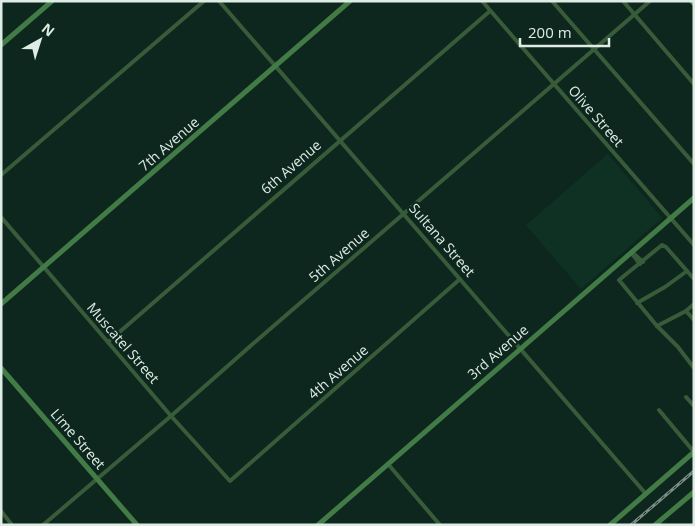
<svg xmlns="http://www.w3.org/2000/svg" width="695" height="526" viewBox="0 0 695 526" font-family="'Open Sans',sans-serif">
	<rect width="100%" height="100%" fill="#0e271e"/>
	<path fill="#0e3124" d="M608,154L662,218L581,289L526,225Z"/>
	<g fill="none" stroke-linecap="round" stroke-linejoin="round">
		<g stroke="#385b3a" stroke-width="4">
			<path d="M219,1L646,494"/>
			<path d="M482,1L694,245"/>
			<path d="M552,1L694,164"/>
			<path d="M623,1L694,84"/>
			<path d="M1,175L204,1"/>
			<path d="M1,217L171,416L230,481L460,279"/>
			<path d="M632,252L633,255L640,264"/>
			<path d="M632,252L643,262"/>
			<path d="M694,279L666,247L662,245L619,280L657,326L678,347L694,368"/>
			<path d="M637,303L665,287L687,271"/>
			<path d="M686,311L694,320"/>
			<path d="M657,326L686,311L694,304"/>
			<path d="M108,342L490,11"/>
			<path d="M686,397L694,406"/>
			<path d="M659,410L694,452"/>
			<path d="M388,464L440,525"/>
			<path d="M1,511L12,525"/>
			<path d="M43,525L171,416L247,349L650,1"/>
		</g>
		<g stroke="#427b46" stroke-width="5">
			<path d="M1,45L52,1"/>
			<path d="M1,304L350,1"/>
			<path d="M1,368L137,525"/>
			<path d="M318,525L694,198"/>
			<path d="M610,525L694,452"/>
			<path d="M655,525L694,492"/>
		</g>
		<path stroke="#48944f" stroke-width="5.5" d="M692,1L694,3"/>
		<g stroke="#7b8f87" stroke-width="3">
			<path id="rail" d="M631,525L694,471"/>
		</g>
		<use href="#rail" stroke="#0e271e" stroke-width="1" stroke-dasharray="4" stroke-linecap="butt"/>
	</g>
	<g text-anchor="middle" stroke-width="4.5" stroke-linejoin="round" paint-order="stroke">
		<g font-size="14" fill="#ddece4" stroke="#0e271e">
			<text transform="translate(596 116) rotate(49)" y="5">Olive Street</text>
			<text transform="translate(169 144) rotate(-41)" y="5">7th Avenue</text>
			<text transform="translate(291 167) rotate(-41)" y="5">6th Avenue</text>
			<text transform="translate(442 240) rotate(49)" y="5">Sultana Street</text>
			<text transform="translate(339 255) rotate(-41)" y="5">5th Avenue</text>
			<text transform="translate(123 343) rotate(49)" y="5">Muscatel Street</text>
			<text transform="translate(498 352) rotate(-41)" y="5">3rd Avenue</text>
			<text transform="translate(338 372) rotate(-41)" y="5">4th Avenue</text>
			<text transform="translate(78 439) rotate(49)" y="5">Lime Street</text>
		</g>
	</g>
	<rect width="695" height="526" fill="none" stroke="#ddece4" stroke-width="5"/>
	<g transform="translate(40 40) rotate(39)" stroke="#0e271e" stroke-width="4" paint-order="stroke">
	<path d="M0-4L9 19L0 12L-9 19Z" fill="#ddece4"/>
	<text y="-8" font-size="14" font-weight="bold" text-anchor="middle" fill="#ddece4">N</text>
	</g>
	<path d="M520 38v8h89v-8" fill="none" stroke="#ddece4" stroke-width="2.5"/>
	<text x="528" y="38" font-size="15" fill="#ddece4" stroke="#0e271e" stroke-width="4" paint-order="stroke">200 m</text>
</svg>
